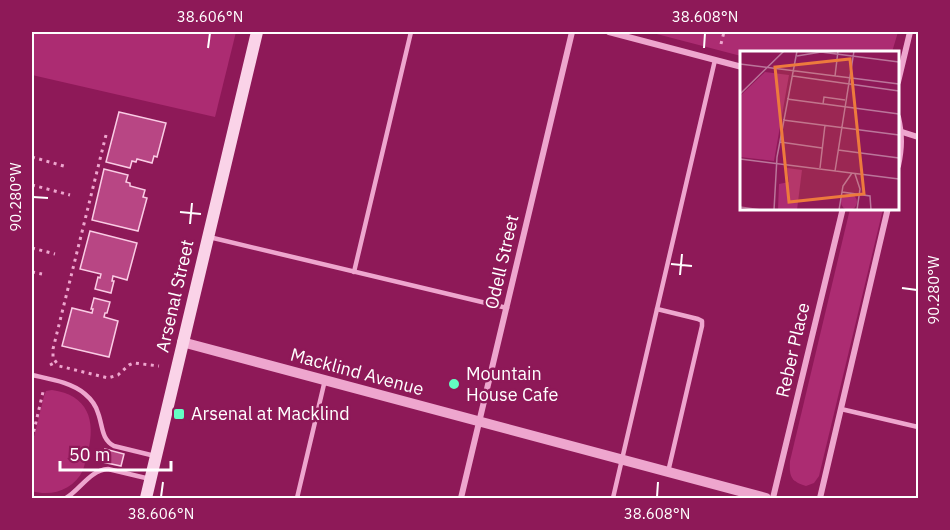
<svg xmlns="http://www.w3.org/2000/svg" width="950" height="530" viewBox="0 0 950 530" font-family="'IBM Plex Sans',sans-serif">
	<rect width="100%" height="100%" fill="#8e1958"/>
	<g fill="#ac2c72">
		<path d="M32,32H236L215,117L32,75Z"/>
		<path d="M649,32H898L892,52H742L741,56Z"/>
		<path d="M850,209H883L819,476L814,483L806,486C791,481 789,477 790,461Z"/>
		<path d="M52,390C88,395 96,420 88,452C86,458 85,464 83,470C74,490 51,497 32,491V445L44,396L46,391Z"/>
	</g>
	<g fill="#b84684" stroke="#facce5" stroke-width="1.5">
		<path d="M119,112L166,123L157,157L154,156L152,163L137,159L136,162L132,161L130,168L106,162Z"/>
		<path d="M104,169L128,175L126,182L130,183V186L145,190L143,197L147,198L138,231L92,220Z"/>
		<path d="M90,231L137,243L127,280L113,276L112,281H114L111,293L95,289L98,277L100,278L101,274L80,269Z"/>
		<path d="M94,298L110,302L107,313H105L104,317L118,321L109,357L62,346L72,308L92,313L93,309H91Z"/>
		<path d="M105,449L124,454L121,466L102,462Z"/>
	</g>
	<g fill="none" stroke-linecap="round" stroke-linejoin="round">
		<g stroke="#eea6ce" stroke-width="3" stroke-dasharray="3 4.5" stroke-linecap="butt">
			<path d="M721,44L724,32"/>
			<path d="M106,135L53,349V358L59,366L108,378L118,375L129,365L134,363L159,366"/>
			<path d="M32,157L67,167"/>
			<path d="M32,185L70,195"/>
			<path d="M32,248L55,254"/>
			<path d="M32,272L42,274"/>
			<path d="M50,365L56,362"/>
			<path d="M32,439L43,392"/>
		</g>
		<g stroke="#eea6ce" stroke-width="4.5">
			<path d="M209,237L507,308"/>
			<path d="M354,272L411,32"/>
			<path d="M657,309L698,319L702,321V326L668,472"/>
			<path d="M32,375C49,379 71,382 85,394C91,399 96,406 98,413C103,426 101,439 114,446L155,456"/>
			<path d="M841,409L918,427"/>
			<path d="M66,498C80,490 90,470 108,469L150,479"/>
			<path d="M297,498L325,380"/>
			<path d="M613,498L715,60"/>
		</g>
		<g stroke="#eea6ce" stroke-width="6">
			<path d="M609,32L742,67"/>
			<path d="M898,82L910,32"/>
			<path d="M898,117C902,135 902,147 898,166"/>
			<path d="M899,131L918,137"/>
			<path d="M461,498L572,32"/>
			<path d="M773,498L843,208"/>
			<path d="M820,498L888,208"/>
		</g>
		<path stroke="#eea6ce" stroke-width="10" d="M182,342L766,498"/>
		<path stroke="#fad3e8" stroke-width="12" d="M146,498L257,32"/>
	</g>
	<path fill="none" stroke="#fff" stroke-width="2" d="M208,48L210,33M704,48L705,33M33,197L48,198M180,212L201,214M190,224L192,203M671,264L692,266M680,275L682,254M902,288L917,290M161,497L163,482M657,497L658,482"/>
	<g fill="#63ffc3" stroke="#8e1958" stroke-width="2">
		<circle cx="454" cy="384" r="6"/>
		<rect x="173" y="408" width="12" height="12" rx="3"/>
	</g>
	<g text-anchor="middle" stroke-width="5" stroke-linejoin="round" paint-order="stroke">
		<g font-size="18" fill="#fff" stroke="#8e1958">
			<text transform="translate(502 262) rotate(-77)" y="6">Odell Street</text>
			<text transform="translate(175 296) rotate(-77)" y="6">Arsenal Street</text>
			<text transform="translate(793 350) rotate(-77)" y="6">Reber Place</text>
			<text transform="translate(357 372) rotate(15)" y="6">Macklind Avenue</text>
		</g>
		<g font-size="18" fill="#fff" stroke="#8e1958" text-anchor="start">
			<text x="466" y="380">Mountain<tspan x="466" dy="21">House Cafe</tspan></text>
			<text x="191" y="420">Arsenal at Macklind</text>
		</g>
	</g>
	<g transform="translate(740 51)">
		<rect width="159" height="159" fill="#8e1958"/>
		<path d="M25,21L49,24L34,110L0,106V45ZM47,117L62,119L57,159H38L39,133L49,131ZM101 151a8 8 0 1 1 16 0a8 8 0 1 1-16 0Z" fill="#ac2c72"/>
		<path fill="none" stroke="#bb759b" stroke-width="1.5" d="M57,5L81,1L159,11M0,13L159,33M53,25L159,40M95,25L98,0M0,43L44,0M47,48L159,63M83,53L84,46L105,49M43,69L159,84M40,91L82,97M98,99L159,107M0,108L159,128M80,117L85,74M95,120L114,0M115,123L120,138L117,159M102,141L130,145L131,159M0,156L21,159M34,159L37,106L57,0M99,159L103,135L112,122"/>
		<path fill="#ed7a3d" fill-opacity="0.15" stroke="#ed7a3d" stroke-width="3" d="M110,8L124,143L49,151L35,16Z"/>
		<rect width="159" height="159" fill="none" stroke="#fff" stroke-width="3"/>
	</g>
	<rect width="950" height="530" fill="none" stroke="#8e1958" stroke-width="66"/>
	<path d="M60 461v9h111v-9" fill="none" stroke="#ffffff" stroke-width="3"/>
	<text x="69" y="461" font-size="18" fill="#ffffff" stroke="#8e1958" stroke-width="4.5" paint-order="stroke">50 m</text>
	<rect x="33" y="33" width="884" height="464" fill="none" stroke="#fff" stroke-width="2"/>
	<g font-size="15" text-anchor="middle" fill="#fff">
		<text x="210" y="22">38.606°N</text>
		<text x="705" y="22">38.608°N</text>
		<text transform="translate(16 197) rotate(-90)" y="5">90.280°W</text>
		<text transform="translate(934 290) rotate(-90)" y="5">90.280°W</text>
		<text x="161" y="519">38.606°N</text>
		<text x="657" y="519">38.608°N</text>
	</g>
</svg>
